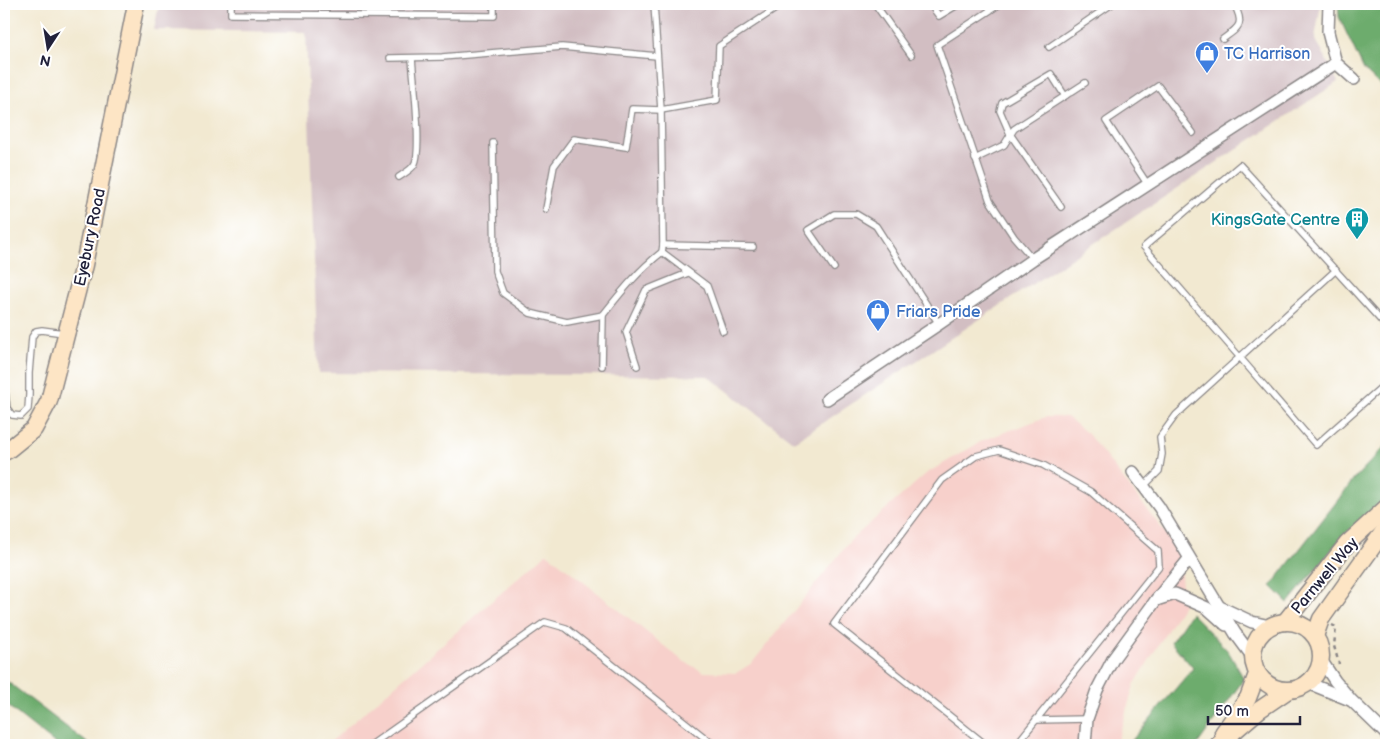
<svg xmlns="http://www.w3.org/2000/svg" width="1390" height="749" viewBox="0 0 1390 749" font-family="'Balsamiq Sans',sans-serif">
	<rect width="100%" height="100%" fill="#fff"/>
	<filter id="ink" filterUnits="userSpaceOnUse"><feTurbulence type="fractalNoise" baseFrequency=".02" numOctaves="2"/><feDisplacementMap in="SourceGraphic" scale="10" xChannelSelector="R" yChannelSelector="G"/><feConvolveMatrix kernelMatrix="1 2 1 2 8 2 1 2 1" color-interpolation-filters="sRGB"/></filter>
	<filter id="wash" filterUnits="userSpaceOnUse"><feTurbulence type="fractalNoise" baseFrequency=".0096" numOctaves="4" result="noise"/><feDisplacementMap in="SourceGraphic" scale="20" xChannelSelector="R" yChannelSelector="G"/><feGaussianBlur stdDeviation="1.12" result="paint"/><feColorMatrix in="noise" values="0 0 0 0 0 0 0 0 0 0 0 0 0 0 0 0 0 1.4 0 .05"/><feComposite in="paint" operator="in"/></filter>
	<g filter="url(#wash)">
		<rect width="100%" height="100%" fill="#f2e9d1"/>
		<path fill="#f7d0cb" d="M1046,417H1067L1088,434L1178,549L1184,603L1134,685L1116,745H327L547,553L683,661L704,672L736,673L752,663L851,540L927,473L984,440Z"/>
		<path fill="#d2bec2" d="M159,4H1321L1315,38L1338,82L794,442L708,376L318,373L306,32L154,30Z"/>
		<g fill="#6dac6d" stroke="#486754">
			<path d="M1338,4H1386V88L1382,87L1364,70L1339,17Z"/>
			<path d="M1386,445V497L1343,536L1288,603L1271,586L1355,478Z"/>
			<path d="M1191,613L1228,651L1244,679L1197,745H1128L1193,668L1171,642Z"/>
			<path d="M4,679L90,745H57L4,703Z"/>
		</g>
	</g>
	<g filter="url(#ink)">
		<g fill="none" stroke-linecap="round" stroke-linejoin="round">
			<g stroke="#8a8686" stroke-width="8">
				<g id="lane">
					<path d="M231,4V14L494,16V4"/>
					<path d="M875,4L911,55"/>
					<path d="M930,4L939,16L959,4"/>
					<path d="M1000,4L937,45L990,201L1014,237L1033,259"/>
					<path d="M1223,39C1239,27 1245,25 1234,4"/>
					<path d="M1049,47L1112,4"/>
					<path d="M390,58L442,57L562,47L657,56"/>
					<path d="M493,143L495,271L503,293L530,313L567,322L603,315C622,291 638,271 662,252L663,245L661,110L654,4"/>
					<path d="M975,159L1004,145L1014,129L1085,83"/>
					<path d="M399,177C403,174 411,170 414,165C423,153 413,76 412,58"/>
					<path d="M1148,185L1106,121L1158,86L1193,133"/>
					<path d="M1061,207L1010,134L1000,111L1002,103L1051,74L1065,96"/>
					<path d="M546,209L554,166L574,139L626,147L632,109L661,110L717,100L719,46L783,4"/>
					<path d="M663,245L753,247"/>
					<path d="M662,252L707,286L723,331"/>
					<path d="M834,268L808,230L834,214H856L876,226L939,324"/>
					<path d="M1386,326L1240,165L1144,247L1316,445L1386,383"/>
					<path d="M602,366L603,315"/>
					<path d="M637,366L626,332L646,290L688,273"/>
					<path d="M4,390L5,392L7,408L12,415L21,416L28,409L29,395V373L32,337L36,331L42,330L64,333"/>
					<path d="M1143,487L1159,471L1162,454L1160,437L1176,415L1336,270"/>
					<path d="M1036,720L1087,719"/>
					<path d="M371,745L545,622L566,628L714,745"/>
					<path d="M986,745L834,624L942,480L976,456L999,450L1043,465L1091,492L1158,551L1159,566L1016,745"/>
				</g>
			</g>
			<g stroke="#8a8686" stroke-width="14">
				<g id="street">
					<path d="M1329,4L1328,32L1336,63L1354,79"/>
					<path d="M827,399L939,324L1033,259L1336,63"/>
					<path d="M1133,472L1159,507L1235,633L1252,656"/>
					<path d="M1156,600L1175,594L1207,608L1226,625"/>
					<path d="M1220,607L1252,622L1270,626"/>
					<path d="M1321,660L1335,681L1351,700L1386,734"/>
					<path d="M1308,683L1350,700"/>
					<path d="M1085,745L1087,719L1097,690L1113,659L1156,600L1189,559"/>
				</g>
			</g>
			<g stroke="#8a8686" stroke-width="19">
				<g id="secondary">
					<path d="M4,452L8,450L34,429L49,401L84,265L136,4"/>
					<circle cx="1287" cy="656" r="34"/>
					<path d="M1285,622L1347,544L1386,508"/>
					<path d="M1315,636L1321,619L1386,528"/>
					<path d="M1223,733L1248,698L1257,674"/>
					<path d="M1218,745L1259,710L1287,691"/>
				</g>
			</g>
			<path stroke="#8a8686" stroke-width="2.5" stroke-dasharray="4 4" stroke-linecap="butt" d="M1332,625L1336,627L1334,646L1339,664"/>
			<use href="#lane" stroke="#fff" stroke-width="5.5"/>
			<use href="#street" stroke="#fff" stroke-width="11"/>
			<use href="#secondary" stroke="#fde5c5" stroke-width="16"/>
		</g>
	</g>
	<defs>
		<g id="shop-pin" transform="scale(1.25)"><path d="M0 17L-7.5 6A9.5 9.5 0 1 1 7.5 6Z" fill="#3f7fe0" stroke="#fff"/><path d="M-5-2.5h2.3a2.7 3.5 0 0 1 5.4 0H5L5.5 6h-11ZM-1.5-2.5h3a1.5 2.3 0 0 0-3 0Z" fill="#fff"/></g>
		<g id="building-pin" transform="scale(1.25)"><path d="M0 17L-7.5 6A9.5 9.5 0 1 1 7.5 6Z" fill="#0f9aa8" stroke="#fff"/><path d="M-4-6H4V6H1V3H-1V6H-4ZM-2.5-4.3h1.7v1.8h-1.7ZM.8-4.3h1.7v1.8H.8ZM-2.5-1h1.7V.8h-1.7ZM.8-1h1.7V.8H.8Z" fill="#fff"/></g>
	</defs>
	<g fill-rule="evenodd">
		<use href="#shop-pin" x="1207" y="53"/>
		<use href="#building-pin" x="1357" y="219"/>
		<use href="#shop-pin" x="878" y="311"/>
	</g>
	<g text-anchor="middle" stroke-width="4" stroke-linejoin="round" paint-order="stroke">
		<g font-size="16" fill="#366cbe" stroke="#fff" text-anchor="start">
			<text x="1224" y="59">TC Harrison</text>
			<text x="896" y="317">Friars Pride</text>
		</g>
		<g font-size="16" fill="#0d838f" stroke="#fff" text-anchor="end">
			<text x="1340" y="225">KingsGate Centre</text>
		</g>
		<g font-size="16" fill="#22223b" stroke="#fff">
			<text transform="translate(89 237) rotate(-78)" y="6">Eyebury Road</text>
			<text transform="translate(1324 575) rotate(-50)" y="6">Parnwell Way</text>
		</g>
	</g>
	<rect width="1390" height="749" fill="none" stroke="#fff" stroke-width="20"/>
	<g transform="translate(48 48) rotate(192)" stroke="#ffffff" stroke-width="4" paint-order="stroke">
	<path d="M0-4L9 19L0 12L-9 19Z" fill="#22223b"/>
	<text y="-8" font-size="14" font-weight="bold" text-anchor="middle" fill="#22223b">N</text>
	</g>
	<path d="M1208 716v8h92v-8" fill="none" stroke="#22223b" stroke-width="2.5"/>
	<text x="1215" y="716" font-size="15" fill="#22223b" stroke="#ffffff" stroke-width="4" paint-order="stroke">50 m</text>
</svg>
